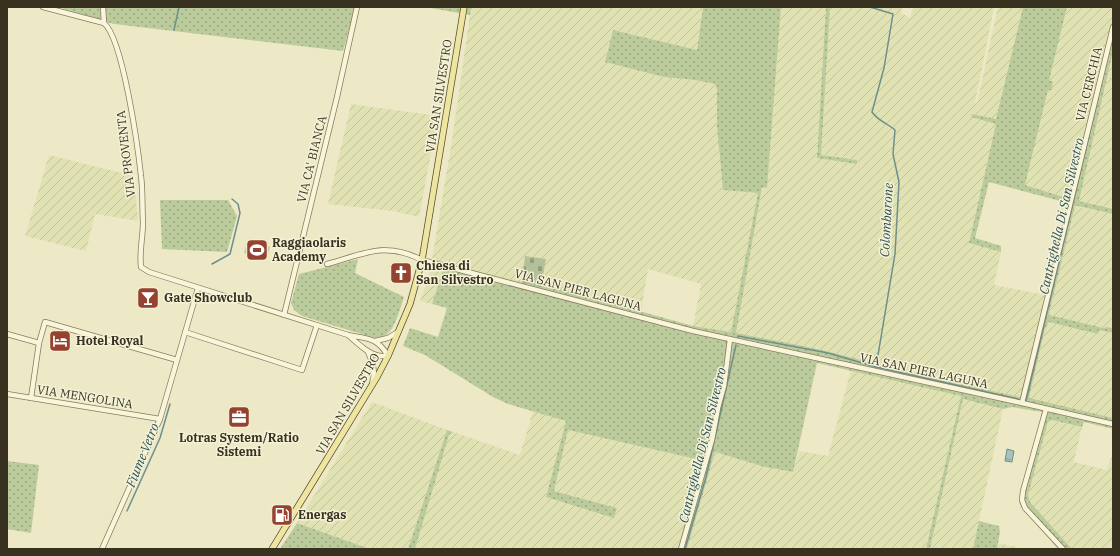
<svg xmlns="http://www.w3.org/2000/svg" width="1120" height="556" viewBox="0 0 1120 556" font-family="'IBM Plex Serif',serif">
	<defs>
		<pattern id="farmland-furrows" width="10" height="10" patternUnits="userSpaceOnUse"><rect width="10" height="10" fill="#e1e2b4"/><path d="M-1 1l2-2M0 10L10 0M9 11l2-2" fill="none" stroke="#c2c29a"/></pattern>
		<pattern id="grass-dots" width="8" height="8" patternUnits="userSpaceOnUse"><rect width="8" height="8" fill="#bccb9b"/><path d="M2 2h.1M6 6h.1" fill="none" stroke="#9aa57e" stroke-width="1.8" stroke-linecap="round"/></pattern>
		<pattern id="cemetery-stones" width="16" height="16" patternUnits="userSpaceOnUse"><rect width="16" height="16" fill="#b4c099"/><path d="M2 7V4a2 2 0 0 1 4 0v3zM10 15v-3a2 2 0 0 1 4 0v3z" fill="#939d7c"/></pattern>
		<pattern id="water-ripples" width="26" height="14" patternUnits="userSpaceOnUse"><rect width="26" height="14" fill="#a8c1be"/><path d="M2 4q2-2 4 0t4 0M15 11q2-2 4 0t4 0" fill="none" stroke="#8a9d9a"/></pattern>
	</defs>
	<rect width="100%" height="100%" fill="#ede9c7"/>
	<g fill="url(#farmland-furrows)">
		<path d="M471,7H703L697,50L613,30L605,61L664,77L695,80L715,84L717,89V127L723,190L758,193L731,332L693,326L701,284L648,269L641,312L568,291L541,287L545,260L525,256L522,283L432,259L452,140Z"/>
		<path d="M781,7H826L817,158L857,164V160L821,155L830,7H902L901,13L910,18L913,7H994L975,103H977L998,7H1023L996,120L973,114L972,117L996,124L969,243L1001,252L994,285L1045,295V299L1020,397L886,368L872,363L805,347L735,334L762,187H767Z"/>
		<path d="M1067,7H1113V18L1070,199L1025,185L1048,90H1052L1053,81H1049Z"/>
		<path d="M1113,51V209L1079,201Z"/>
		<path d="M351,104L438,116L419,217L393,211L328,204Z"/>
		<path d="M49,155L134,176L138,221L95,214L86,251L25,236Z"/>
		<path d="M1075,206L1113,214V328L1107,327L1103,328L1050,315L1049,314Z"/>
		<path d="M430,267L443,270L432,304L420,301L428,279Z"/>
		<path d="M1049,322L1098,333L1099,330L1113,333V418L1029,399L1045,329Z"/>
		<path d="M851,370L961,396L926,549H687L715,452L765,467L793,472L799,451L828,456Z"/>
		<path d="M963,399L1003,409L973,549H930Z"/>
		<path d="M372,402L447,430L408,549H370L297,523Z"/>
		<path d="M533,411L566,421L546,497L609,516L614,517L617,508L554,491L568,430L705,461L687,526H684L678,549H415L449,435L453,432L520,455Z"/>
		<path d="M1052,420L1082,427L1074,462L1107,470L1113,452V549H1072L1030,502L1028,495L1048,422Z"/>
		<path d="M999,543L1020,548L1021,549H997Z"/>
	</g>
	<g fill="url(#grass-dots)">
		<path d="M58,7H355L343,51L114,24Z"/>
		<path d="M425,7H471L470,15Z"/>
		<path d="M703,7H781L767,188L762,187L736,333C786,343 837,351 886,368L1020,397L1068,203L989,182L975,238L1001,246V252L969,243L996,124L971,117L972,114L996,119L1023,7H1067L1049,81H1053L1052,90H1048L1025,185L1070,199L1113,18V51L1079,201L1113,209V214L1078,206H1075L1049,314L1050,315L1103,328L1107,327L1113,328V333L1099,330L1098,334L1049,322L1045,329L1029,398L1113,418V429L1084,422L1082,427L1052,420L1048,422L1028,495L1030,502L1072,549H1058L1021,507L1019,502L1028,465L1040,425L1042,412L1012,407L1003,409L963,399L930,549H926L961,396L817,363L793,472L765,467L715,452L687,549H678L684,526H686L705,461L568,430L554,491L617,508L614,518L546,497L566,421L508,404L493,397L425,355L403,346L410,328L438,337L447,308L432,304L443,270L430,267L432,259L522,283L568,291L693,326L731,332L758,193L723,190L717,127V89L715,84L695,80L664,77L605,62L613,30L697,50Z"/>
		<path d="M826,7H830L821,155L857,160V164L817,158Z"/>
		<path d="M160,200H228L237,216L227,252L162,249Z"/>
		<path d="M358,259L355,273L404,297C401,306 395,329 387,334C383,337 379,337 375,338L302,316L294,310L291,303L299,274Z"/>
		<path d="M447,430L453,432L449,435L415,549H408Z"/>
		<path d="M7,461L39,465L31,533L7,529Z"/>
		<path d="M979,521L999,526L1000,532L997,549H973Z"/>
		<path d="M297,523L370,549H280Z"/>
	</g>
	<path fill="url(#cemetery-stones)" d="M525,256L546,259L541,287L522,283Z"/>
	<path fill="#bccb9b" d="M248,240L270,247L266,260L244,253Z"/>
	<path fill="url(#water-ripples)" stroke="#6e8f8d" d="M1007,449L1014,451L1012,462L1005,461Z"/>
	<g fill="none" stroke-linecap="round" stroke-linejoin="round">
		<g stroke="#6e8f8d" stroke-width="1.5">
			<path d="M870,7L893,14L884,68L872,112C878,121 887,123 895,130L893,154L899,182L895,254L876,367"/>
			<path d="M174,30L179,7"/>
			<path d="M212,264L230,254L240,213L238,204L232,199"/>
			<path d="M738,337V336L828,353L876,367L1018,399"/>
			<path d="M1026,401L1098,98"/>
			<path d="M127,511L160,438L170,404"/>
			<path d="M685,549L706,477L736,345"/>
		</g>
		<g stroke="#887c5d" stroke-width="6">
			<g id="minor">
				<path d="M43,7L104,23"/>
				<path d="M103,7L104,23C123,39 138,148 141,176C143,191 142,206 143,222C143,237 139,252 141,267L149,272L348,335C368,339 377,337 388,356C371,358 360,345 348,335"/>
				<path d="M327,264C364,254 385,241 422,260L693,331L1022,403L1113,424"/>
				<path d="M284,315L337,97L357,7"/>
				<path d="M185,332L302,370L317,325"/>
				<path d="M7,334L39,343"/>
				<path d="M375,341L388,338L398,332"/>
				<path d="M368,352C373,362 376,373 372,384"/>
				<path d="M7,394L160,419"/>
				<path d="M31,398L39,343L45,322L177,360"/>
				<path d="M1022,403L1113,27"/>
				<path d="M1046,409L1023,491L1022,500L1025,508L1063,549"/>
				<path d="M102,549L160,419L198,288"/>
				<path d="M681,549L712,440L718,408L724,386L730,339"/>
			</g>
		</g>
		<g stroke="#564931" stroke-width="7">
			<path id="major" d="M272,549L377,377L388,356L410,304L422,260L464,7"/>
		</g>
		<use href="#minor" stroke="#f8f5da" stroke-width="4.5"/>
		<use href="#major" stroke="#eee5a0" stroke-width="5.5"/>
	</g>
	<defs>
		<g id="stadium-square" transform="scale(1.15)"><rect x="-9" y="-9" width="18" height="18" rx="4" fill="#95422f" stroke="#f4f2d6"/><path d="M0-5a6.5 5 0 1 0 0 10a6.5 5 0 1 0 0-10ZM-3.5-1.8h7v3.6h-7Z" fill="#fff"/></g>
		<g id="church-square" transform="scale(1.15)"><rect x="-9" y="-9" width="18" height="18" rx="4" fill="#95422f" stroke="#f4f2d6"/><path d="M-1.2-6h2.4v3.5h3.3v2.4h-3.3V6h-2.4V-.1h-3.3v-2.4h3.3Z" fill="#fff"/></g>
		<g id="bar-square" transform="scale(1.15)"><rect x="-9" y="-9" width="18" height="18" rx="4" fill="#95422f" stroke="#f4f2d6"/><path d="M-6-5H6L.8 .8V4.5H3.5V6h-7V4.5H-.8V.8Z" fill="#fff"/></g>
		<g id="hotel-square" transform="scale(1.15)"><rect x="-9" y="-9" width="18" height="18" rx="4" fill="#95422f" stroke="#f4f2d6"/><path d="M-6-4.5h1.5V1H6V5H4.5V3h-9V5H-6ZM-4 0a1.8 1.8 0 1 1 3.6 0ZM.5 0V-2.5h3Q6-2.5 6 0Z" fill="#fff"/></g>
		<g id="office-square" transform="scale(1.15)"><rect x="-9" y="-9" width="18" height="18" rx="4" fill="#95422f" stroke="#f4f2d6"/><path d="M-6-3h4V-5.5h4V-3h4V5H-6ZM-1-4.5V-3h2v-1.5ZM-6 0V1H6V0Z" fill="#fff"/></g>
		<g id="fuel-square" transform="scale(1.15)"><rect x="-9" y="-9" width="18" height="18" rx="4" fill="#95422f" stroke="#f4f2d6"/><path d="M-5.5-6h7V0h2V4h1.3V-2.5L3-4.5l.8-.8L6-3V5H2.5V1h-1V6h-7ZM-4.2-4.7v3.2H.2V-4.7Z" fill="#fff"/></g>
	</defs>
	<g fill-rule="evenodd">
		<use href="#stadium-square" x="257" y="250"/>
		<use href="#church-square" x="401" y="273"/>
		<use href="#bar-square" x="148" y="298"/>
		<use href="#hotel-square" x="60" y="341"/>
		<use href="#office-square" x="239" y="417"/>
		<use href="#fuel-square" x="282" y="515"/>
	</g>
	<g text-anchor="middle" stroke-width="3" stroke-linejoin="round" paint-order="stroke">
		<g font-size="12" fill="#393120" stroke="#f4f2d6">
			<text transform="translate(1089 84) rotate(-76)" y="4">VIA CERCHIA</text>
			<text transform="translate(439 96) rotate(-81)" y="4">VIA SAN SILVESTRO</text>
			<text transform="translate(126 154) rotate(-97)" y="4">VIA PROVENTA</text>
			<text transform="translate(312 159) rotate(-76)" y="4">VIA CA' BIANCA</text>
			<text transform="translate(578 290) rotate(15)" y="4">VIA SAN PIER LAGUNA</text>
			<text transform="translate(924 371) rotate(12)" y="4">VIA SAN PIER LAGUNA</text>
			<text transform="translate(85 397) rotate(9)" y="4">VIA MENGOLINA</text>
			<text transform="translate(348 404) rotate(-60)" y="4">VIA SAN SILVESTRO</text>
		</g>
		<g font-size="12" font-weight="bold" fill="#393120" stroke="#f4f2d6" text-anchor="start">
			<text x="272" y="247">Raggiaolaris<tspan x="272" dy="14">Academy</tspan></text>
			<text x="416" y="270">Chiesa di<tspan x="416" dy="14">San Silvestro</tspan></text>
			<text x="164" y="302">Gate Showclub</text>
			<text x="76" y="345">Hotel Royal</text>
			<text x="239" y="442" text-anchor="middle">Lotras System/Ratio<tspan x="239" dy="14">Sistemi</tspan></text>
			<text x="298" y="519">Energas</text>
		</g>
		<g font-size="13" font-style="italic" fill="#305258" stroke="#f4f2d6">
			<text transform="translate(1061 216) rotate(-77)" y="5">Cantrighella Di San Silvestro</text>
			<text transform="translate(886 220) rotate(-87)" y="5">Colombarone</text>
			<text transform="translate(702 445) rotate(-76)" y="5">Cantrighella Di San Silvestro</text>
			<text transform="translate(142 455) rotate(-68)" y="5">Fiume Vetro</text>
		</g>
	</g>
	<rect width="1120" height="556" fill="none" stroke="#393120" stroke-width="16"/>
</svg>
